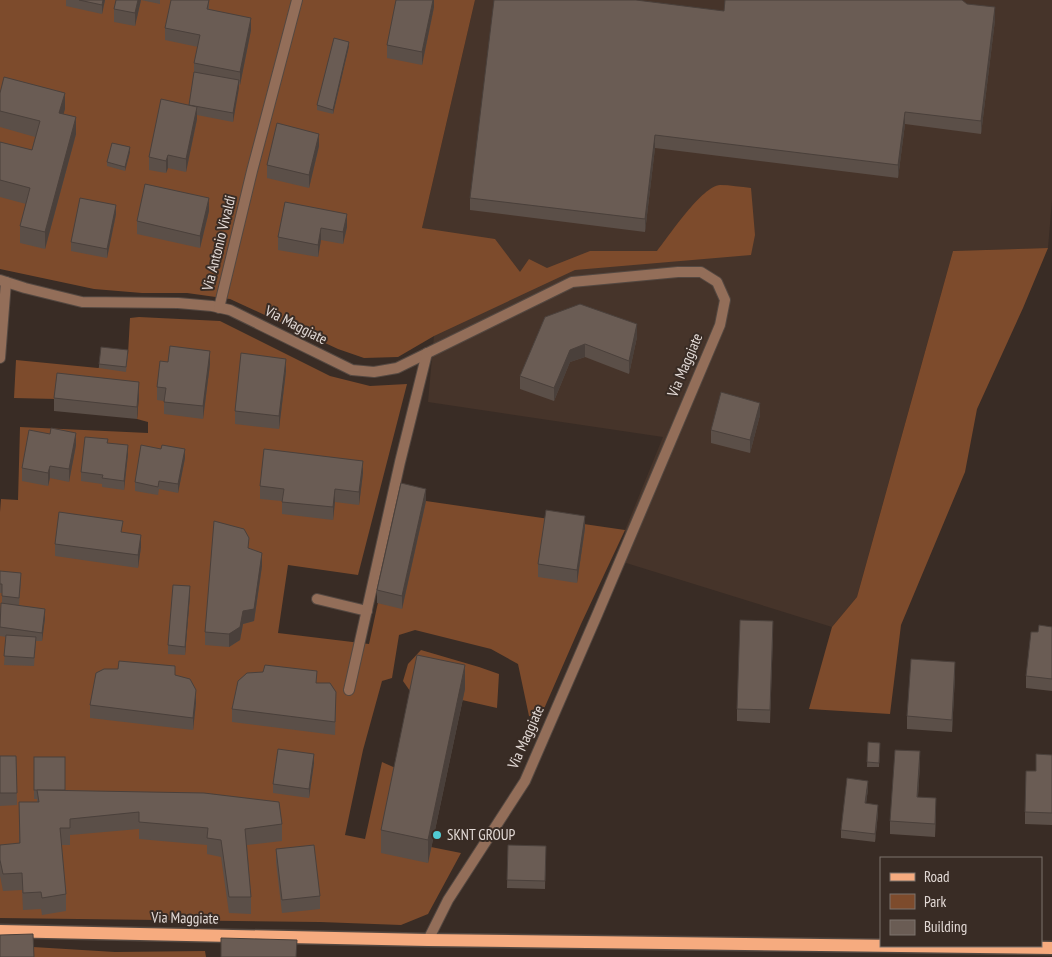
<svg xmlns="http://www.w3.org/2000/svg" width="1052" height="957" viewBox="0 0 1052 957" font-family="'PT Sans Narrow',sans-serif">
	<rect width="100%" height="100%" fill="#392c25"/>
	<path fill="#46342a" d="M475,0H1052V200L1048,248L953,251L857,597L832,627L623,562L625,530L663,437L428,402L434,336L458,235L422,228Z"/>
	<g fill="#7d4b2c">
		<path d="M0,0H475L422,228L495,239L520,272L529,259L547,268L590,251H657C669,236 702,186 720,185C730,185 741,187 751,188L755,235L751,255L575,270L434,336L398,357L364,358L338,349L230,299L187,293H142L94,289L0,269Z"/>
		<path d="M1048,248L1023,308L977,409L965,472L901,625L890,714L809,709L832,627L857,597L953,251Z"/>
		<path d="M139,317L220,321L330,376L370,386L407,384L358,575L288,565L278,633L369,644L401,496L426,501L625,530L581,624L540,718L529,716L518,664L491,649L415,630L399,635L392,678L382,681L363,750L345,835L365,839L382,762L400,770L427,863L431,847L461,853L428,914L401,925L320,922L0,918V512L1,499L18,500L20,427L148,433V422L137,419L139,395L56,399L14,398L16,360L98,368L128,354L130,318Z"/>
		<path d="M421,650L479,667L499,674L497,708L462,700L464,689L410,691L403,681L408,664Z"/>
		<path d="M33,947L115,952L205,951L206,957H0V948Z"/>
	</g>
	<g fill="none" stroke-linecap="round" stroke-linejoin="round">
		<g stroke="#544841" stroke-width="12">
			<g id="street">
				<path d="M0,280L25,288L82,302L178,303L212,306L230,310L352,370L374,372L397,368L572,282L678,272H701L717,282L725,300L720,325L597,615L525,781L448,900L428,940"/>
				<path d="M219,308L252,171L297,0"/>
				<path d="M0,358L6,282"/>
				<path d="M317,599L367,611"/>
				<path d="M349,690L400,462L427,353"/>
			</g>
		</g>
		<g stroke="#544841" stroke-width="15">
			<path id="primary" d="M0,931L428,940L1052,948"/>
		</g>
		<use href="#street" stroke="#936e59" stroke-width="10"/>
		<use href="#primary" stroke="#f6ab7f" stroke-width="12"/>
	</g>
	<g fill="#5b4f48">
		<path d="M66,0H105L102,14L66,6Z"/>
		<path d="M116,0H141L135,26L114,22V9Z"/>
		<path d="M141,0H160V4Z"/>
		<path d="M209,0V9L251,30L240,85L239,84L233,122L197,115V119L186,172L168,168L166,173L149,170V157L189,105L194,72V63L198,47L165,40V28Z"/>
		<path d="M434,0V7L422,65L387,58V45Z"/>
		<path d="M967,4L995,20L981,134L905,124L898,178L655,148L645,232L470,210V198L724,11Z"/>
		<path d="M349,46L333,114L317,110V105Z"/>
		<path d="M0,93L65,109L63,114L76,134L45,249L20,243V226L26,204L0,197V142L32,150L35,137L0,127Z"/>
		<path d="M319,146L309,188L267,178V165Z"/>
		<path d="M130,152L125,171L107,166V162Z"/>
		<path d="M285,202L347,227L343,244L321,240L318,257L278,250V237Z"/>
		<path d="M209,211L200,248L137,234V221Z"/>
		<path d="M116,214L107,258L71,251V242Z"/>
		<path d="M545,317L637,337L629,374L585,357L570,362L554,401L520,389V376Z"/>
		<path d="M128,354L126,372L99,368V364Z"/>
		<path d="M168,362L210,364L203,419L164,414V401L157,400V387Z"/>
		<path d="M286,371L279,429L235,424V411Z"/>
		<path d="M139,394L137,419L54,411V398Z"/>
		<path d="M760,415L750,453L711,443V430Z"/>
		<path d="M50,434L76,445L69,482L50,478L48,486L22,481V468Z"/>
		<path d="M108,443L128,454L124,490L102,487V484L81,481V472Z"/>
		<path d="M185,458L178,493L159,489L158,495L135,491V482Z"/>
		<path d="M363,473L359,505L335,502L333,520L282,514V501L260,499V486Z"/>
		<path d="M426,501L402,609L377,603V590Z"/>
		<path d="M585,528L577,583L538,577V564Z"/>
		<path d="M55,544L141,547L138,568L55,556Z"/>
		<path d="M249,549L262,566L254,621L243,624L240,640L229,647L205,645V632Z"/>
		<path d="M0,571L21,581L19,606L45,618L42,641H36L34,666L4,665L6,637L0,636V609L2,603V593H0Z"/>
		<path d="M190,595L185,655L168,654V645Z"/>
		<path d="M1052,627V691L1026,688V676L1038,632Z"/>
		<path d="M773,634L770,723L737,721V709Z"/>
		<path d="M175,675L196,703L193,730L90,718V705Z"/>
		<path d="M955,675L952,732L907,729V716Z"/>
		<path d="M317,683L336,705L335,735L232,722V709Z"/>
		<path d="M465,689L428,863L381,853V830Z"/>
		<path d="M868,742L880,743L879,767H867Z"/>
		<path d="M1052,755V825L1025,824V812L1036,771Z"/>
		<path d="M0,756H16L17,805L0,806Z"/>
		<path d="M34,757L65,791L282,824V841L247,845L251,897V914L229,913L221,857L207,854V845L139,839V829L70,835V845H61L66,894V911L42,915L41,909L23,910L22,890L3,891L0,876V845L19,844V802H37V799H34Z"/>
		<path d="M314,763L309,798L273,793V784Z"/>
		<path d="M920,764L918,797L936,811L935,837L890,834V821Z"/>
		<path d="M868,789L866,803L878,813L875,842L841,838V830Z"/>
		<path d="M508,845L546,846L545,889L507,888Z"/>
		<path d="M276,849L320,896V909L282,913L276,862Z"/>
	</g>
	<g fill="#4a403b">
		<path d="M103,0H105L102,14V5Z"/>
		<path d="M138,0H141L135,26V13Z"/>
		<path d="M433,0H434V7L422,65V52Z"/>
		<path d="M995,7V20L981,134V121Z"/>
		<path d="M251,18V30L240,85V72Z"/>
		<path d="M349,42V46L333,114V110Z"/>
		<path d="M239,80V88L233,122V113Z"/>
		<path d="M65,93V109L59,129V113Z"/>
		<path d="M197,107V119L186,172V159Z"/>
		<path d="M905,112V124L898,178V165Z"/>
		<path d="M76,117V134L45,249V232Z"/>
		<path d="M319,134V146L309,188V175Z"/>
		<path d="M655,135V148L645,232V219Z"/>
		<path d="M130,147V152L125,171V167Z"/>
		<path d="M168,155V168L166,173V161Z"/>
		<path d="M209,198V211L200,248V236Z"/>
		<path d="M116,205V214L107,258V249Z"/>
		<path d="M347,214V227L343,244V232Z"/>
		<path d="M321,228V240L318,257V245Z"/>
		<path d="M637,324V337L629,374V361Z"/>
		<path d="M585,344V357L570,362L554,401V388L570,350Z"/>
		<path d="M210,351V364L203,419V406Z"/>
		<path d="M286,359V371L279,429V416Z"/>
		<path d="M139,382V394L137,419V407Z"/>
		<path d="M760,403V415L750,453V440Z"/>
		<path d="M76,433V445L69,482V469Z"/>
		<path d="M128,445V454L124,490V481Z"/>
		<path d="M185,449V458L178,493V484Z"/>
		<path d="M363,461V473L359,505V492Z"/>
		<path d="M50,466V478L48,486V473Z"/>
		<path d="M335,489V502L333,520V507Z"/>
		<path d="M426,489V501L402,609V596Z"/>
		<path d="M585,516V528L577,583V570Z"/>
		<path d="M141,535V547L138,568V555Z"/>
		<path d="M262,553V566L254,621L243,624L240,640L229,647V634L243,611Z"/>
		<path d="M190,586V595L185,655V647Z"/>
		<path d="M45,609V618L42,641V633Z"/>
		<path d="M955,662V675L952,732V720Z"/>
		<path d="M465,665V689L428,863V840Z"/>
		<path d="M196,690V703L193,730V718Z"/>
		<path d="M920,751V764L917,810V797Z"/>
		<path d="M314,754V763L309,798V789Z"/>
		<path d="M868,781V789L865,812V803Z"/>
		<path d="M936,798V811L935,837V824Z"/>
		<path d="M878,805V813L875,842V834Z"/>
	</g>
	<g fill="#6a5c54" stroke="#4a403b">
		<path d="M79,0H103L102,5Z"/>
		<path d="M116,0H138L135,13L114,9Z"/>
		<path d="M171,0H209L207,9L251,18L240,72L194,63L200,35L165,28Z"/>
		<path d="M396,0H433L422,52L387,45Z"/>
		<path d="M494,0H636L724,11L725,0H962L967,4L995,7L981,121L905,112L898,165L655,135L645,219L470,198Z"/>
		<path d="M334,38L349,42L333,110L317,105Z"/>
		<path d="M194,72L239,80L233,113L189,105Z"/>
		<path d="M4,77L65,93L59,113L76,117L45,232L20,226L30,188L0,180V142L32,150L40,121L0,111V93Z"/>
		<path d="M161,99L197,107L186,159L168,155L166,161L149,157Z"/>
		<path d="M277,123L319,134L309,175L267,165Z"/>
		<path d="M112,143L130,147L125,167L107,162Z"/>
		<path d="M145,184L209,198L200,236L137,221Z"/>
		<path d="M80,198L116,205L107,249L71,242Z"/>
		<path d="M285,202L347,214L343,232L321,228L318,245L278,237Z"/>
		<path d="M580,304L637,324L629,361L585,344L570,350L554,388L520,376L545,317Z"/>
		<path d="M170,346L210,351L203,406L164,402L166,388L157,387L160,361L168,362Z"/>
		<path d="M101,347L128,350L126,367L99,364Z"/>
		<path d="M241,353L286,359L279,416L235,411Z"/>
		<path d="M57,373L139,382L137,407L54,398Z"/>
		<path d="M721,392L760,403L750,440L711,430Z"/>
		<path d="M51,428L76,433L69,469L50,466L48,473L22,468L29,430L50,434Z"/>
		<path d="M85,437L108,439L107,443L128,445L124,481L102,478L103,475L81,472Z"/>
		<path d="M141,445L161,449L162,445L185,449L178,484L159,481L158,487L135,482Z"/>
		<path d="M264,449L363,461L359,492L335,489L333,507L282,502L284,489L260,486Z"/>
		<path d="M401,483L426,489L402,596L377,590Z"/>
		<path d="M546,510L585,516L577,570L538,564Z"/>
		<path d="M59,512L123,521L121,532L141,535L138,555L55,544Z"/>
		<path d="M214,521L244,529L249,538L248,548L262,553L254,609L243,611L240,627L229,634L205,632Z"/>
		<path d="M0,571L21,573L19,598L2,596V584H0Z"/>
		<path d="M173,585L190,586L185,647L168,645Z"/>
		<path d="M1,603L45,609L42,633L0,627Z"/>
		<path d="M740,620L773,621L770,710L737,709Z"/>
		<path d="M1039,625L1052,627V679L1026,676L1031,632H1038Z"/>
		<path d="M6,635L36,637L34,658L4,656Z"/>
		<path d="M417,655L465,665L428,840L381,830Z"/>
		<path d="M911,659L955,662L952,720L907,716Z"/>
		<path d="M119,661L175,666V675L190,679L196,690L193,718L90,705L96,673L104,669H118Z"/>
		<path d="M265,665L317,671L316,683H330L336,692L335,722L232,709L238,681L247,673L263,672Z"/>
		<path d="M868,742L880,743L879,763L867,762Z"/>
		<path d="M278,749L314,754L309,789L273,784Z"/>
		<path d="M895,750L920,751L917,797L936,798L935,824L890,821Z"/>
		<path d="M1036,754L1052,755V813L1025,812L1026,771H1036Z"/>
		<path d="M0,756H16L17,793H0Z"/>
		<rect x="34" y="757" width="31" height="33"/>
		<path d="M847,778L868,781L865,803L878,805L875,834L841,830Z"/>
		<path d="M37,790L204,793L279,802L282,824L245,829L251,897H229L221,840L207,838L208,828L139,822V812L70,819V828H60L66,894L42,898L41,892L23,893L22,873L3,874L0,860V845L20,843L19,802H39Z"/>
		<path d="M314,845L320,896L282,900L276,849Z"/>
		<path d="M508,845L546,846L545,881L507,880Z"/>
		<path d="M33,934L34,957H0V935Z"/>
		<path d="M221,938L297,940L296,957H221Z"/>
	</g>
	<circle fill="#51ccd4" stroke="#392c25" stroke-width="2" cx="437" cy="835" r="5"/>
	<g text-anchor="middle" stroke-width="4" stroke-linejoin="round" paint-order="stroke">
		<g font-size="15" fill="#e3dad6" stroke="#392c25">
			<text transform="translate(219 243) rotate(-76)" y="5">Via Antonio Vivaldi</text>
			<text transform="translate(296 325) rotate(27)" y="5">Via Maggiate</text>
			<text transform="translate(685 365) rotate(-67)" y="5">Via Maggiate</text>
			<text transform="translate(526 737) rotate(-66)" y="5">Via Maggiate</text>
			<text transform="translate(185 918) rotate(1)" y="5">Via Maggiate</text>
		</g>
		<g font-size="15" fill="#e3dad6" stroke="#392c25" text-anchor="start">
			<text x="447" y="840">SKNT GROUP</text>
		</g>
	</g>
	<rect x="880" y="857" width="162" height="90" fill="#392c25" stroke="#7d726c"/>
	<rect x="890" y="873" width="25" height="8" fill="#f6ab7f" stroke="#7d726c"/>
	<text x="924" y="882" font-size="15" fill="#e3dad6">Road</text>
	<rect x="890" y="894" width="25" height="15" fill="#7d4b2c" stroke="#7d726c"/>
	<text x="924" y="907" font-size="15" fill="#e3dad6">Park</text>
	<rect x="890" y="920" width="25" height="15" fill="#6a5c54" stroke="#7d726c"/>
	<text x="924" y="932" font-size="15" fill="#e3dad6">Building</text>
</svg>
